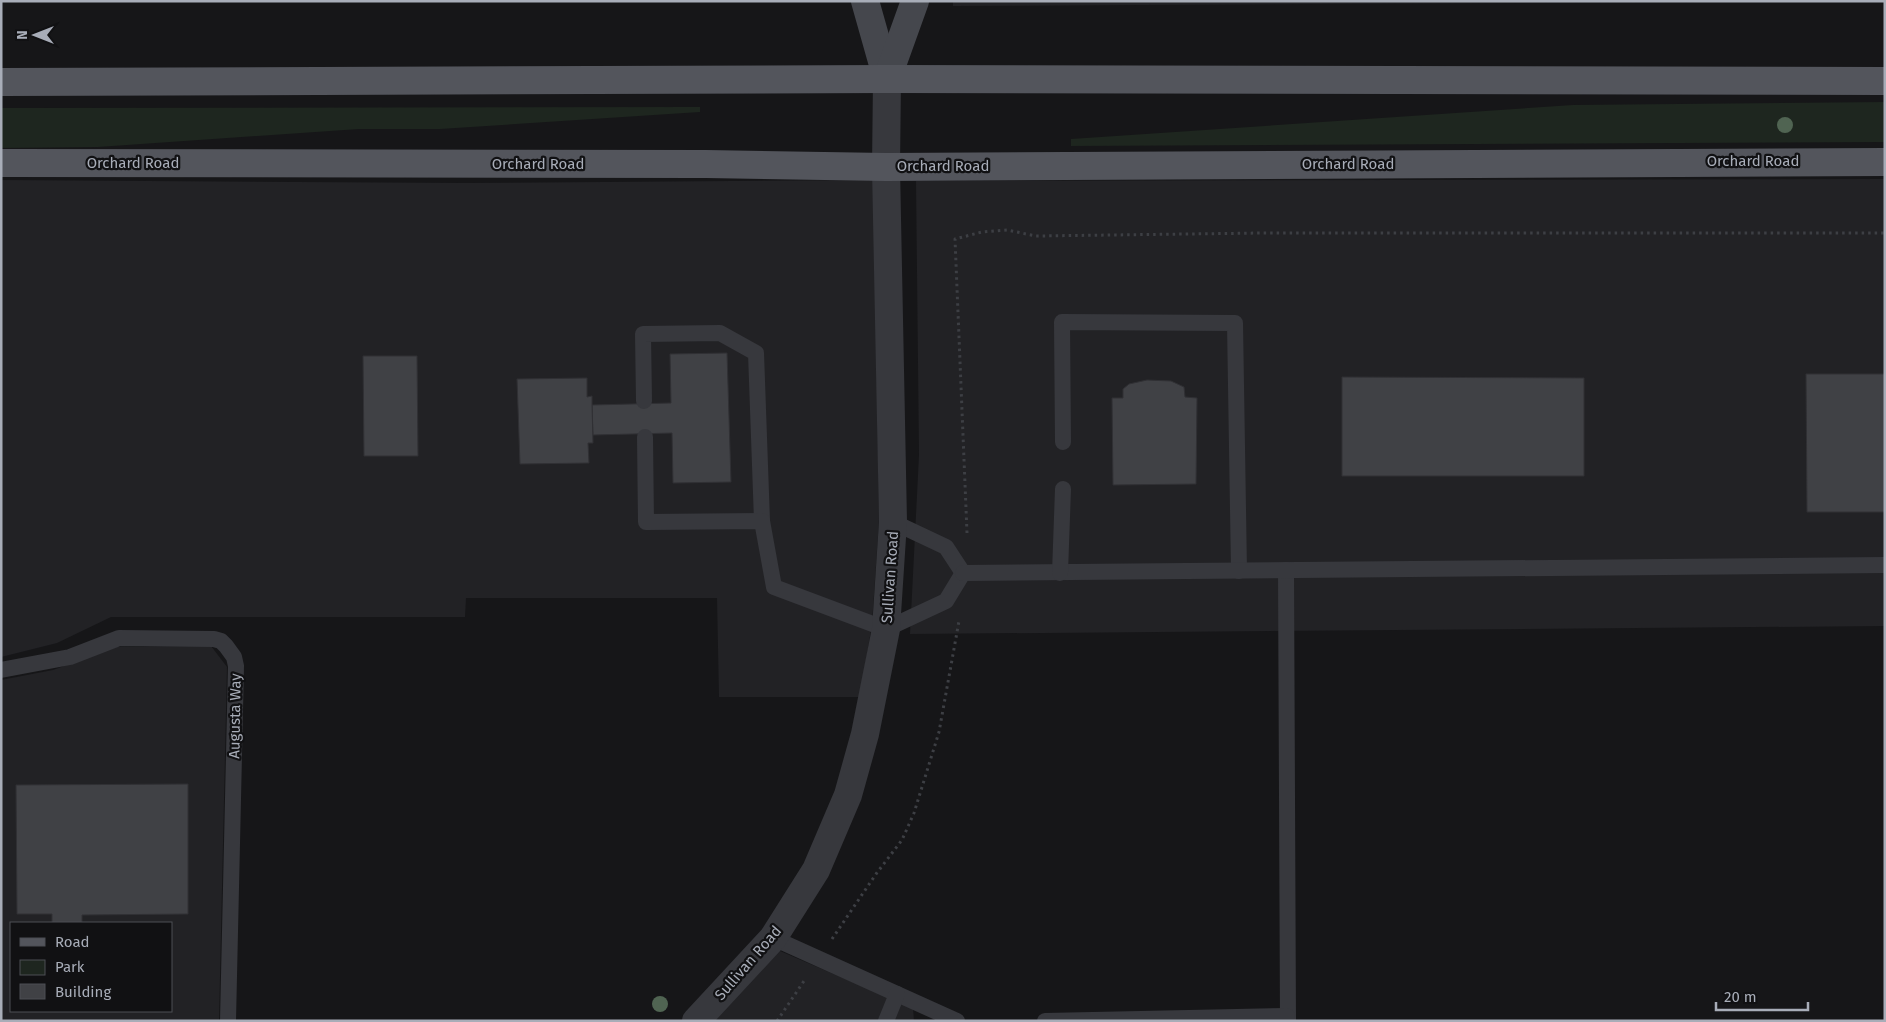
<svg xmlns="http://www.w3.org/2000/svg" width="1886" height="1022" viewBox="0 0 1886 1022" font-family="'Fira Sans',sans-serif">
	<rect width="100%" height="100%" fill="#161618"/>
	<g fill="#222225" fill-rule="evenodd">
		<path d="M953,1H1885L953,6Z"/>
		<path d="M1885,179V626L910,634L919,455L916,181Z"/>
		<path d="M1,180L465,183L874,180L879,521L872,624L860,697H719L717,598H466L465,617H111L57,643L1,657Z"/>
		<path d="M211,646L227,667L219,1021H1V680L53,670L116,647ZM11,923H171V1011H11Z"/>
		<path d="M773,948L913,1008L914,1021H707Z"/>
	</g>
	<g fill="#1e261f">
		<path d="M1885,102V142L1071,146V139L1573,105Z"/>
		<path d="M700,107V112L440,129H359L98,147L1,148V108Z"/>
	</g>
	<g fill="#404145" stroke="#303034">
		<path d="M727,353L731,482L673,483L672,433L593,435L592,405L671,403L670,354Z"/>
		<path d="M363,356H417L418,456H364Z"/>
		<path d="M1806,374H1885V512H1807Z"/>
		<path d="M1342,377L1584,378V476H1342Z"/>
		<path d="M587,378V397L592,396V405L593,443H588L589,463L520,464L517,379Z"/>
		<path d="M1147,380L1171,381L1184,387L1185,397L1197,398L1196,484L1113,485L1112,398H1123V389L1129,384Z"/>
		<path d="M188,784V914L82,915V923H52V914H17L16,785Z"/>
	</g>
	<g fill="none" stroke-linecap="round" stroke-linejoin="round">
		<g stroke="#3d3f44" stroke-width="3" stroke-dasharray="2.5 4" stroke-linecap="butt">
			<path d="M967,533L955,239L982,232L1007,230L1036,236L1262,233H1885"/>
			<path d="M832,939L876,874L902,840L914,813L939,732L959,621"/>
			<path d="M777,1021L806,978"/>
		</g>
		<g stroke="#37383d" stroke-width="16">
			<path d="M644,401L643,334L720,333L756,353L762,521"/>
			<path d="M645,437L646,522L762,521L774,587L886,629L946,601L963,573"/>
			<path d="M1063,442L1062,322L1235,323L1239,571"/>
			<path d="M893,522L946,547L963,573"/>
			<path d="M1286,570L1288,1021"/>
			<path d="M963,573L1885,565"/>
			<path d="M1060,573L1063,489"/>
			<path d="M1,670L70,657L119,638L214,639L221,641L226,646L234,657L236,666L228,1021"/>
			<path d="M773,938L957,1021"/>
			<path d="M886,1021L897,994"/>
			<path d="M1045,1021L1287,1016"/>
		</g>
		<path stroke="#37383d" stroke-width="28" d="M696,1021L773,938L816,870L848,795L865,734L886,629L893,522L886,167L887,79"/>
		<g stroke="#45474d" stroke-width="28">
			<path d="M865,1L887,79"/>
			<path d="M887,79L915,1"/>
		</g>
		<g stroke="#53555c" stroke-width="28">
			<path d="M1,82L887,79L1885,81"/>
			<path d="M1,163L706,164L886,167L1885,162"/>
		</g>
	</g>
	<g fill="#506452">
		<circle cx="1785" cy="125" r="8"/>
		<circle cx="660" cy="1004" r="8"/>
	</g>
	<g text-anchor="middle" stroke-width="4.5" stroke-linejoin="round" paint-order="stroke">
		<g font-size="15" fill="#a8adb8" stroke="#111113">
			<text x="1753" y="166">Orchard Road</text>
			<text x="133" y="168">Orchard Road</text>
			<text x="538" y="169">Orchard Road</text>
			<text x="1348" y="169">Orchard Road</text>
			<text x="943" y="171">Orchard Road</text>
			<text transform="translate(890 577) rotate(-86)" y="5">Sullivan Road</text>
			<text transform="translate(235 716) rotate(-89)" y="5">Augusta Way</text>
			<text transform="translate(748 963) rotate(-49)" y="5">Sullivan Road</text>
		</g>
	</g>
	<rect width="1886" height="1022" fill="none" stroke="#a8adb8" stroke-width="5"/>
	<rect x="10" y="922" width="162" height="90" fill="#111113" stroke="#4d4f55"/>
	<rect x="20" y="938" width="25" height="8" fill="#53555c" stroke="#4d4f55"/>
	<text x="55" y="947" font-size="15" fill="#a8adb8">Road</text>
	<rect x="20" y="960" width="25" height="15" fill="#1e261f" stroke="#4d4f55"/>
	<text x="55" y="972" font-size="15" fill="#a8adb8">Park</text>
	<rect x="20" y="984" width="25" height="15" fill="#404145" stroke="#4d4f55"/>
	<text x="55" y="997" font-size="15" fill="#a8adb8">Building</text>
	<g transform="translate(35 35) rotate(270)" stroke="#111113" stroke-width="4" paint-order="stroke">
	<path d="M0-4L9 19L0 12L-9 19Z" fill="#a8adb8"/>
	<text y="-8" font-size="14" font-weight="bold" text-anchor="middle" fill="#a8adb8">N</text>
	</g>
	<path d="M1716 1002v8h92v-8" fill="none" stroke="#a8adb8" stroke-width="2.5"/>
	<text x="1724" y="1002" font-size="15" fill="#a8adb8" stroke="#111113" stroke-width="4" paint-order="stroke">20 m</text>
</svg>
